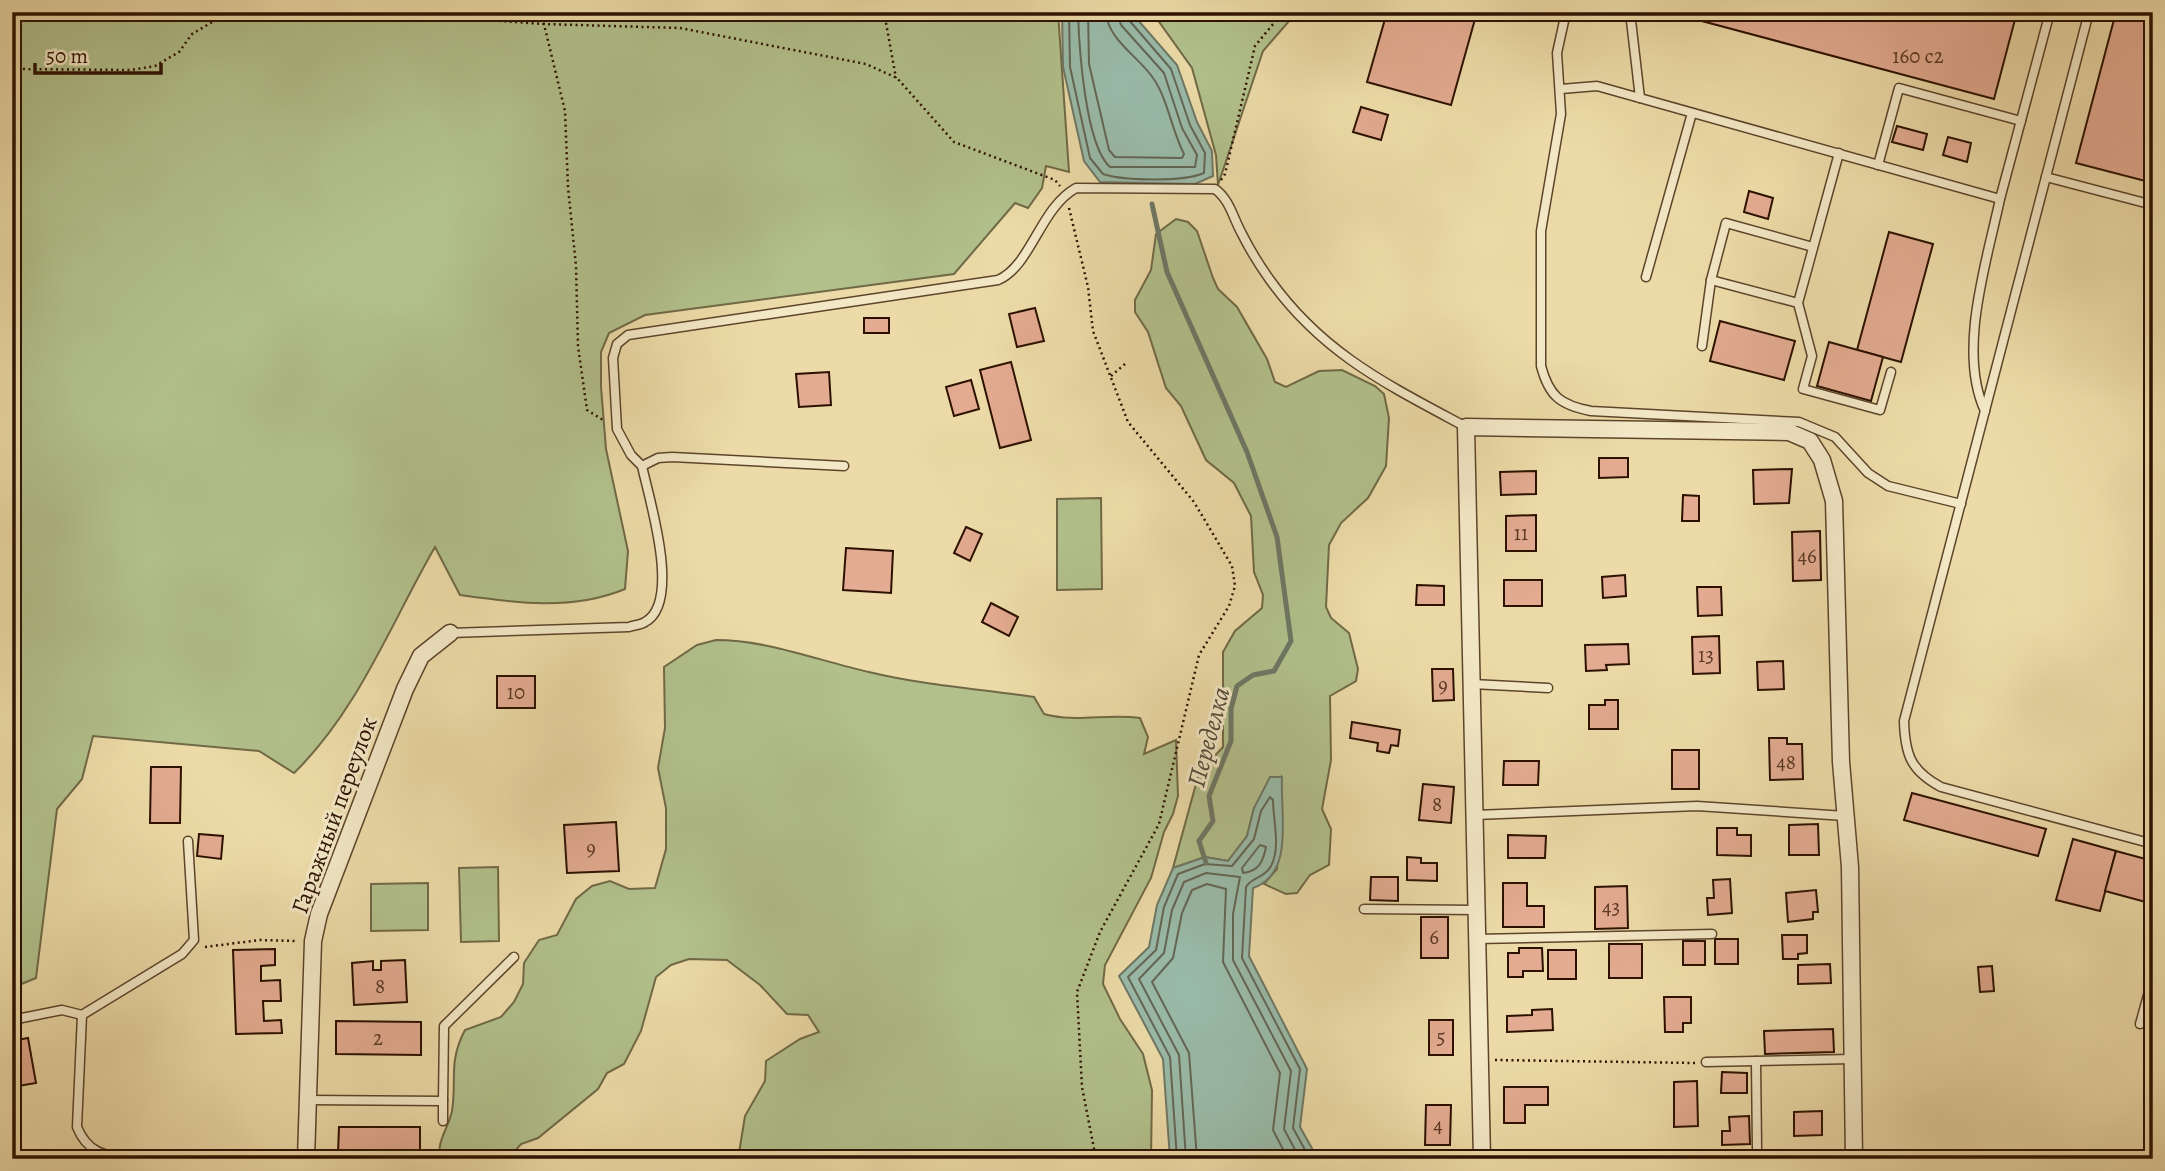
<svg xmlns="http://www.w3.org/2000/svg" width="2165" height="1171" viewBox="0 0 2165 1171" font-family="Alegreya,serif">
	<rect width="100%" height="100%" fill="#ecdba8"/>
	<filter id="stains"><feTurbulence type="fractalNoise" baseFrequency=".00286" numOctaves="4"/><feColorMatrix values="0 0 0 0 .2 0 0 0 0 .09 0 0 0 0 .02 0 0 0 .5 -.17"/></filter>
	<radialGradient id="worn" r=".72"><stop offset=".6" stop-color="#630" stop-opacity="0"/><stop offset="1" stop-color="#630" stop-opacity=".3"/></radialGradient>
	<g fill="#b2c18c" stroke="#706946" stroke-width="2">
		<path d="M12,12H1058L1069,172L1046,166L1042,188L1028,208L1015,203L954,274L645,315L609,333L601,352V387L606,449L628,551L625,589C572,611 516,603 460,595L435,547C391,623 358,711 294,773L259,751L93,736L82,779L57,809L36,978L12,988Z"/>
		<path d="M1152,12H1297L1263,51L1218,185L1216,155L1192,68Z"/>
		<path d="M1176,219L1188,222L1197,231L1213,278L1218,289L1237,307L1267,359L1275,382L1286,387L1319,371L1342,370L1375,386L1384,394L1389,418L1386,466L1368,498L1341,523L1329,545L1326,607L1331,618L1349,633L1358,669L1356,681L1330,696L1331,760L1322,809L1331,829L1329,865L1310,875L1297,893L1286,894L1264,884L1277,869L1281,777L1254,808L1247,836L1228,861L1205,857L1173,868L1199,773L1223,747V652L1235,631L1262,608L1263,595L1254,572L1251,516L1234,483L1206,460L1181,406L1166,388L1148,332L1135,312V300L1151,270L1156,234Z"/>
		<path d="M1101,498L1102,589L1057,590V499Z"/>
		<path d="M716,640C768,640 819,661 869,672C922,685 979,689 1034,697L1044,714C1076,723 1108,713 1140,718L1148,737L1144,754L1176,740L1178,796L1173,814L1164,832L1151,878L1105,965L1103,984L1120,1019L1143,1054L1152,1090L1151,1159H738L745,1116L765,1081L766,1061L800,1039L819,1032L808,1015L787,1014L760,985L727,960L689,959L671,965L656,977L641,1031L624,1064L607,1073L598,1089L538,1138L521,1144L508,1159H441C435,1143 449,1127 452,1111C457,1079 448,1062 465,1030L501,1017L514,1002L523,984L524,963L539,940L557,935L576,899L592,886L610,881L629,889L655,888L666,849V808L658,768L665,728L664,667L697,645Z"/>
		<path d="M498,867L499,941L461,942L459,868Z"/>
		<path d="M428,883V930L371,931V884Z"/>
	</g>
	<g fill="#99bba9" stroke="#6e7765" stroke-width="2">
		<path d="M1062,12H1131L1177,65L1197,122L1212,151L1213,176L1195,184L1100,182L1084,161L1063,67Z"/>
		<path d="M1270,777H1282C1280,814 1295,874 1253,888L1249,956L1307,1069L1300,1127L1318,1159H1170L1163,1059L1119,976L1149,947L1157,905L1173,868L1205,857L1228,861L1247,836L1254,808Z"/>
	</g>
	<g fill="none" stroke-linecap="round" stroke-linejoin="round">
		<g stroke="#636654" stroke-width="2">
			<path d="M1069,12L1070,67L1090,158L1103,174C1125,181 1183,182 1204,173L1205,153L1190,125L1171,69L1128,19L1126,12"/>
			<path d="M1078,12C1079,46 1085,145 1110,167H1195L1197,155L1182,128L1164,73L1121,25L1117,12"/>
			<path d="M1088,12L1089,64L1109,150L1115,157L1182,158L1184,154C1172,131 1167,97 1153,78C1139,57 1107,39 1106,12"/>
			<path d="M1260,845L1266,847C1263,862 1259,871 1243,873L1242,868Z"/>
			<path d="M1177,1159L1170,1057L1128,977L1156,950L1164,907L1178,874L1205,864L1232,866L1254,839L1261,811L1270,797L1273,800C1273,820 1281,848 1271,866C1265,878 1252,877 1246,887L1242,958L1300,1069L1293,1128L1310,1159"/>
			<path d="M1186,1159L1179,1055L1139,979L1164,953L1172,910L1184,882L1206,873L1240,877L1233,914V960L1291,1071L1284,1129L1300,1159"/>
			<path d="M1197,1159L1189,1053L1152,982L1173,958L1182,913L1192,890L1207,884L1226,889L1223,962L1280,1073L1273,1130L1288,1159"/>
		</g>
		<path stroke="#6e7765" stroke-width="5" d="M1152,204L1167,272L1247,452L1277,537L1291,641L1274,671L1253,675L1237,686L1231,709V741L1209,796L1213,821L1199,841L1206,863"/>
	</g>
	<g fill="#e3ab91" stroke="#2d1100" stroke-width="2">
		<path d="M1387,12H1477L1451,105L1367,82Z"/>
		<path d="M1668,12H2017L1994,99Z"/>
		<path d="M2116,12H2153V183L2076,163Z"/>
		<path d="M1361,107L1388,115L1381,140L1353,132Z"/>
		<path d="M1897,126L1927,134L1923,150L1892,142Z"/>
		<path d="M1948,137L1971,143L1967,162L1943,155Z"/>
		<path d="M1749,191L1773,198L1768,219L1744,212Z"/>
		<path d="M1889,232L1933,244L1901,362L1857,350Z"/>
		<path d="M1035,308L1044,341L1017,347L1009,314Z"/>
		<rect x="864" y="318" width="25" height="15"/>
		<path d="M1720,321L1795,341L1784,380L1710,361Z"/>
		<path d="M1829,342L1883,357L1871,401L1817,386Z"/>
		<path d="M1011,362L1031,440L1000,448L980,370Z"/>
		<path d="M829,372L831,405L799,407L796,374Z"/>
		<path d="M971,380L979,409L954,416L946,387Z"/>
		<path d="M1599,458H1628V477L1599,478Z"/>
		<path d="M1792,469L1789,503L1754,504L1753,470Z"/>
		<path d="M1536,471V494L1501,495L1500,472Z"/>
		<path d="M1683,495L1699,496V521H1682Z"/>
		<path d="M1536,515V551H1506V516Z"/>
		<path d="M966,527L982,534L970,561L954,553Z"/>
		<path d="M1820,531L1821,580L1793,581L1792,532Z"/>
		<path d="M846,548L893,551L891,593L843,590Z"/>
		<path d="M1625,575L1626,596L1603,598L1602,577Z"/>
		<rect x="1504" y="580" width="38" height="26"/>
		<path d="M1417,585L1444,586V605H1416Z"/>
		<path d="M1697,587H1721L1722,615L1698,616Z"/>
		<path d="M991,603L1018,617L1009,636L982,622Z"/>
		<path d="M1719,636L1720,673L1693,674L1692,637Z"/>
		<path d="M1628,644L1629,664L1606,665L1607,670L1586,671L1585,645Z"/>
		<path d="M1783,661L1784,689L1758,690L1757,662Z"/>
		<path d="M1432,669H1453L1454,700L1433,701Z"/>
		<rect x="497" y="676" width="38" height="32"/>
		<path d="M1605,700H1618V729H1589V705H1605Z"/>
		<path d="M1352,722L1400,730L1398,746L1391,745L1389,753L1377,751L1378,743L1350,738Z"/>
		<path d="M1769,738H1787V744H1802L1803,779L1770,780Z"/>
		<rect x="1672" y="750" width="27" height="39"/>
		<path d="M1504,761H1539L1538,785H1503Z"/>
		<path d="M151,767H181L180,823H150Z"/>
		<path d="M1423,784L1454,787L1451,823L1419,820Z"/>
		<path d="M1912,793L2046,829L2038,856L1904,820Z"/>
		<path d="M616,822L619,871L567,873L564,825Z"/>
		<path d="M1818,824L1819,855H1789V825Z"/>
		<path d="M1717,828H1737V835H1751V856L1717,855Z"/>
		<path d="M199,834L223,836L221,859L197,856Z"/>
		<path d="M1508,835L1546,836L1545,858H1508Z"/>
		<path d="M2073,839L2116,851L2100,911L2056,900Z"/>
		<path d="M2116,851L2153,861V904L2105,891Z"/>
		<path d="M1407,857L1421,858V863H1437V881L1407,880Z"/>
		<path d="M1371,877H1398V901L1370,900Z"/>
		<path d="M1730,879L1732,913L1708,915L1707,898H1714L1713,880Z"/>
		<path d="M1503,883H1527V906H1544V927H1503Z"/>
		<path d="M1627,886L1628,928L1595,929V887Z"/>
		<path d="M1816,890L1818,912H1813V919L1788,922L1786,893Z"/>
		<rect x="1421" y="917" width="27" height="41"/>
		<path d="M1782,935H1807V953L1798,954V959H1783Z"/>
		<rect x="1715" y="939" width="23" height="25"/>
		<rect x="1683" y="941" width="22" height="24"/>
		<rect x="1609" y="944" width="33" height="34"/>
		<path d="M1519,948H1542L1543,971H1523V977H1508V953H1519Z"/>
		<path d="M275,949V965L261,966V981L280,980L281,1001H263L264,1021L281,1020L282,1033L236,1034L233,950Z"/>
		<rect x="1548" y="950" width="28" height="29"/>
		<path d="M405,960L407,1002L354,1005L352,963L373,961V970H381V961Z"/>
		<path d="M1830,964L1831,983L1798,984V965Z"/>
		<path d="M1992,966L1994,991L1980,992L1978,967Z"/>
		<path d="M1664,997H1691V1023H1683V1032H1665Z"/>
		<path d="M1552,1009L1553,1030L1507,1032V1016L1532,1015V1010Z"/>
		<rect x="1429" y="1020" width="24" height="35"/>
		<path d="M336,1021L421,1022V1055L336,1054Z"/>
		<path d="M1833,1029L1834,1052L1765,1054L1764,1031Z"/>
		<path d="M28,1038L36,1083L12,1087V1041Z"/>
		<path d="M1722,1072L1747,1073V1093H1721Z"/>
		<path d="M1697,1081L1698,1126L1674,1127V1082Z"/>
		<path d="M1504,1087H1548V1105H1525V1123H1504Z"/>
		<path d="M1426,1105H1451L1450,1145H1425Z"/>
		<path d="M1822,1111V1135L1794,1136V1112Z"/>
		<path d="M1749,1116L1750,1144L1722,1145V1131H1730L1729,1117Z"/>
		<path d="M339,1127H420V1153H338Z"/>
		<path d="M12,1131L16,1154H12Z"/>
		<path d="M1807,1154V1159H1793V1155Z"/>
	</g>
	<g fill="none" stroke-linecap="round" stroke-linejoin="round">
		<g stroke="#5d442a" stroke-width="11">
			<g id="service">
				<path d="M1566,12L1557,53L1561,114L1541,231V366C1549,396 1560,405 1591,411L1799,422L1835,437L1868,473L1888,486L1961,504"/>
				<path d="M1630,12L1640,98"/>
				<path d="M2089,12L1904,721C1905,755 1911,771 1941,787L2153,844"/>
				<path d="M1561,89L1597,86L2000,199L2050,12"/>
				<path d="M1878,165L1899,88L2021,121"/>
				<path d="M2046,177L2153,205"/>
				<path d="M1646,277L1692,113"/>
				<path d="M1711,280L1798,303L1839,153"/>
				<path d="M1798,303L1812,356L1803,389L1880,410L1891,372"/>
				<path d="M1702,346L1711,280L1726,223L1813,247"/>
				<path d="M1985,411C1957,351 1987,261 2000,199"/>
				<path d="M642,466L658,458L672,457L844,466"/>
				<path d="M450,633L629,627C634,625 641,625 645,622C682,602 649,499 642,466L631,455L617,429L613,358L617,344L628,335L998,280C1031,266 1040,208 1076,188L1215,189C1230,200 1233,218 1242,234C1250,250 1260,266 1270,280C1323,354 1388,385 1466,427"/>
				<path d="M1472,684L1548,688"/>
				<path d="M1475,815L1697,806L1845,816"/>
				<path d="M1364,909L1477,910"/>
				<path d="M1477,939L1712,934"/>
				<path d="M12,1020L62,1010L82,1015"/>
				<path d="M2140,1024L2153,977"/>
				<path d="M1756,1061L1757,1148"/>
				<path d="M1706,1062L1853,1059"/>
				<path d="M307,1100L443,1101L444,1026L514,957"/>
				<path d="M443,1101V1121"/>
				<path d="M129,1159C104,1156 87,1152 77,1127L82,1015L182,954L194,940L188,841"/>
			</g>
		</g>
		<g stroke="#5d442a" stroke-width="19">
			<g id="minor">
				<path d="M306,1159L313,941L319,914L405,689L421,656L450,633"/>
				<path d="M1482,1159L1466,427L1789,432L1810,441L1822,460L1834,501L1841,762L1850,867L1854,1159"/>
			</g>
		</g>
		<g stroke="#2d1100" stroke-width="2.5" stroke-dasharray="2 3.5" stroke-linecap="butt">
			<path d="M378,12L543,24L680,28L866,64L897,78L954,142L1055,180L1060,186"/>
			<path d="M541,12L565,111L568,187L576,266L578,346L587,410L603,420"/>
			<path d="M884,12L896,78"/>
			<path d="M12,69L131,70L155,66L179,52L192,34L214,21L241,15L279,18L370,12"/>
			<path d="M1221,180L1225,174L1255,46L1283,12"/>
			<path d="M1069,208L1088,287L1093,331L1128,422L1194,502L1232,566L1235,586L1229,606L1199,655L1159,824L1100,932L1077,992L1082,1087L1096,1159"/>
			<path d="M1111,376L1125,364"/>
			<path d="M205,947L260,940L295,941"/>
			<path d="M1495,1060L1695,1063"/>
		</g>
		<use href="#service" stroke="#f3e8c6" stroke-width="8"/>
		<use href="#minor" stroke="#f3e8c6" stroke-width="16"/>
	</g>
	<g text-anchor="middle" stroke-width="6" stroke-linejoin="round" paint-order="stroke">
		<g font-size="21" fill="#5a3824">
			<text x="1918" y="63">160 с2</text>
			<text x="1521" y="540">11</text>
			<text x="1807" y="563">46</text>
			<text x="1706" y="662">13</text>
			<text x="1443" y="692">9</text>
			<text x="516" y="699">10</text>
			<text x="1786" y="769">48</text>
			<text x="1437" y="811">8</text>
			<text x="591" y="855">9</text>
			<text x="1611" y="914">43</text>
			<text x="1434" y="944">6</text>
			<text x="380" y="993">8</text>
			<text x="1441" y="1044">5</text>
			<text x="378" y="1045">2</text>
			<text x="1438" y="1132">4</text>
		</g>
		<g font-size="24" fill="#2d1100" stroke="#f3e8c6">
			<text transform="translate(334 815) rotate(-70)" y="8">Гаражный переулок</text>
		</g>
		<g font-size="26" font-style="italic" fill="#534c3b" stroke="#f3e8c6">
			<text transform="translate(1208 737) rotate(-75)" y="9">Переделка</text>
		</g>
	</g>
	<rect width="2165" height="1171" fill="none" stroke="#ecdba8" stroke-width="42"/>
	<rect x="14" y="14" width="2137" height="1143" fill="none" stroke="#2d1100" stroke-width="3.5"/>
	<rect x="21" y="21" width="2123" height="1129" fill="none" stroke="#2d1100" stroke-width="2"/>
	<path d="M35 63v10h126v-10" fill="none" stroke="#2d1100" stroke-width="3.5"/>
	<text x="46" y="63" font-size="21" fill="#2d1100" stroke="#f3e8c6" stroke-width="5" paint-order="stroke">50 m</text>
	<rect width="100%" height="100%" filter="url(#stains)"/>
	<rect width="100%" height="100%" fill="url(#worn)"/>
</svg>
